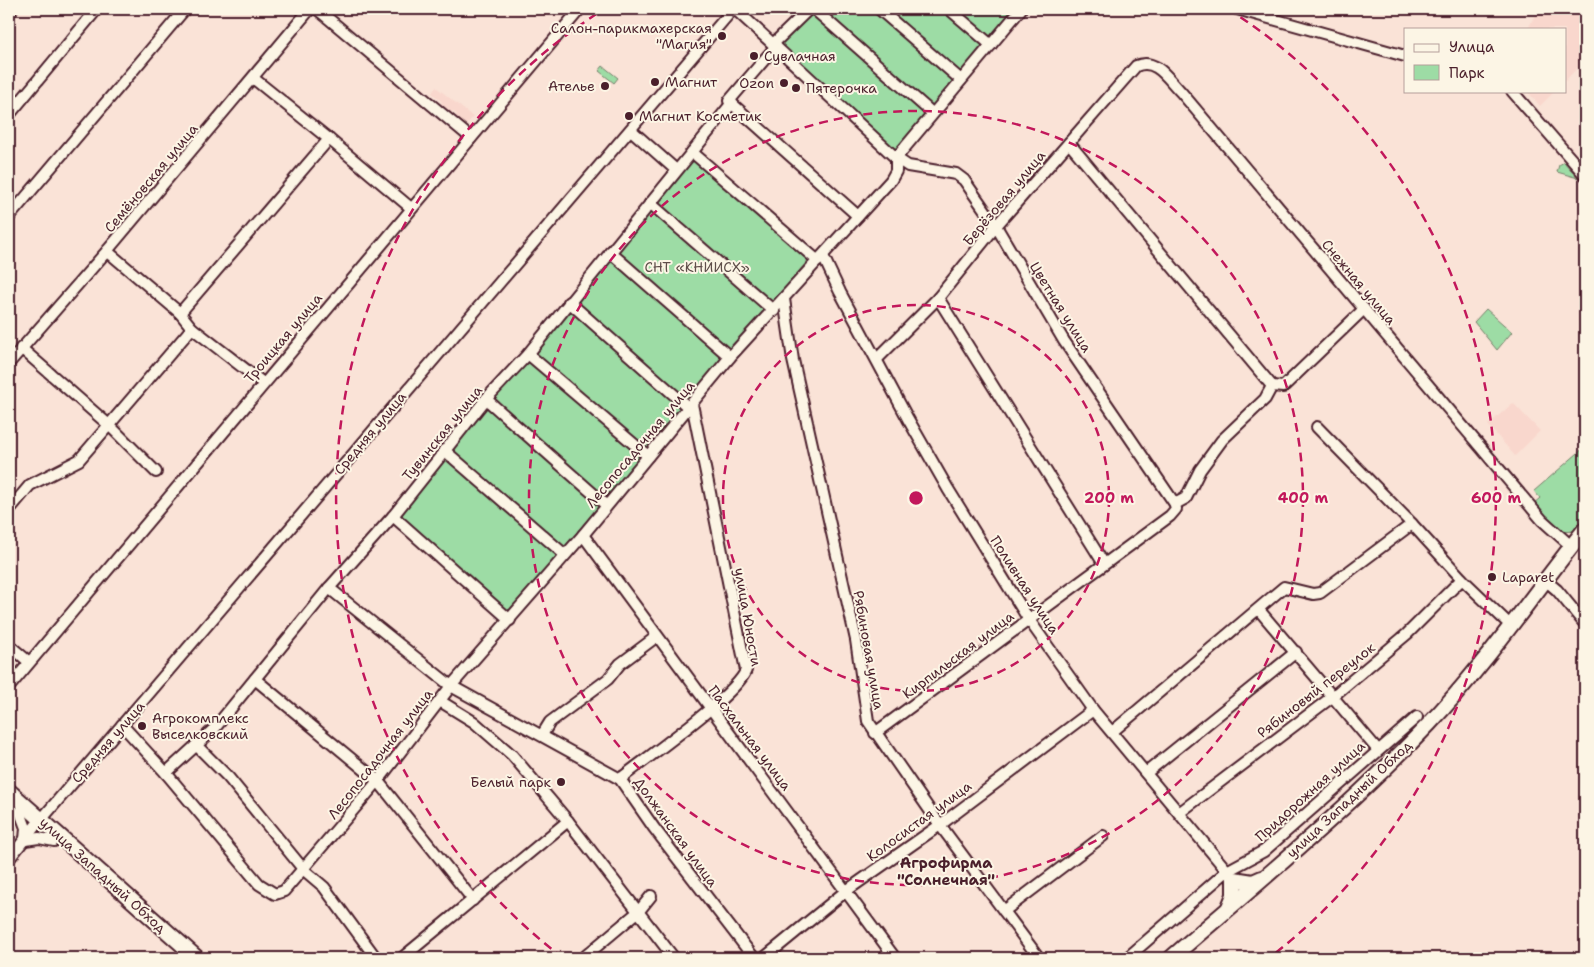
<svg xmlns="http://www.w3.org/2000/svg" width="1594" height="967" viewBox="0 0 1594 967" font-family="'Shantell Sans',sans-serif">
	<rect width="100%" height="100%" fill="#fae3d7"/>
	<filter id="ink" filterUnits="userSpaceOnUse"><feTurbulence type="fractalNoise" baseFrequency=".02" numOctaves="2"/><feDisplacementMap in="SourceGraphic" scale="10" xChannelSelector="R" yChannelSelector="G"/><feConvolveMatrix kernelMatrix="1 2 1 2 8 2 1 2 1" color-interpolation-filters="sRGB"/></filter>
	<g filter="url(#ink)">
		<g fill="#f9d7cd">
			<path d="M1538,9H1585V64L1582,63L1565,81V29H1528Z"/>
			<path d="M436,87L473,117L465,126L455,117L457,115L453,111L450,114L440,105L442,102L432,93Z"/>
			<path d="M1527,91H1555L1540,106Z"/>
			<path d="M1513,403L1540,431L1515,456L1488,425Z"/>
		</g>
		<g fill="#9ddca5" stroke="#747e68">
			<path d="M799,9H1015L891,155L769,45Z"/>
			<path d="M603,66L618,78L614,83L599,71Z"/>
			<path d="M692,148L816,251L508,613L392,509Z"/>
			<path d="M1564,162L1578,178L1557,172L1559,165Z"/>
			<path d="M1486,309L1512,332L1497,350L1474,322Z"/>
			<path d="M1585,447V522L1575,531L1560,532L1533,504L1540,498L1534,491Z"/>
		</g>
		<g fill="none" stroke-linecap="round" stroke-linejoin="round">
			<g stroke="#4a1f2b" stroke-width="14">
				<g id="minor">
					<path d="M317,9L471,138"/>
					<path d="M735,9L896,158L908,166L956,174L964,180L996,226L1064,341L1175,504L1176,509L1170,516L875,733"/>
					<path d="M814,9L932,113"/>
					<path d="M879,9L961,80"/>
					<path d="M949,9L991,45"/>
					<path d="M1237,9L1405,56"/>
					<path d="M9,13L12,9"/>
					<path d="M773,44L809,9"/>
					<path d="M776,46L729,101L858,216"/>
					<path d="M253,78L329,139L411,208"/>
					<path d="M1512,91L1585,175"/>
					<path d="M9,115L97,9"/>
					<path d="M631,130L676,170"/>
					<path d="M1069,143L1272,386"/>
					<path d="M692,152L818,261"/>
					<path d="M650,203L774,311"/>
					<path d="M9,217L185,9"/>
					<path d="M107,251L180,313L192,328L263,383"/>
					<path d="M610,252L730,357"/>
					<path d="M823,256L840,292L908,419L948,489L1029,620L1093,710L1238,884"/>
					<path d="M938,298L1104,564"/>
					<path d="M784,299L793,360L856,640L868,721L940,825L1039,958"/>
					<path d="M569,302L689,408"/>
					<path d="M180,313L329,139"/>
					<path d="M21,348L110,426L156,472"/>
					<path d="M528,354L648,456"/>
					<path d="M877,359L938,298L996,226L1136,66C1156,57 1168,79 1181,92L1542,520L1571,546"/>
					<path d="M9,363L107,251L310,9"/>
					<path d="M1272,386L1283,387L1364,309"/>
					<path d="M486,399L606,505"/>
					<path d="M1317,427L1412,524L1462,579L1510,625"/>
					<path d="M444,450L564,554"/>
					<path d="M1175,504L1186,498L1200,470L1222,440L1265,399L1272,386"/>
					<path d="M9,510L30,485L79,460L192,328"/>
					<path d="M393,516L510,620"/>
					<path d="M583,535L895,958"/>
					<path d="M1545,580L1557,590L1585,624"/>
					<path d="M329,588L451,686L620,779L654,828L754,958"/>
					<path d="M1259,610L1377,749"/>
					<path d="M9,645L29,662"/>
					<path d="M255,679L378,781L473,900"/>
					<path d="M9,687L580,9"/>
					<path d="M440,701L474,722L512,755L568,821L674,958"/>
					<path d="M122,725L166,773L259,884L275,894L284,891L378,781L451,686L583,535L730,357L891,180L896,171V158L1021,9"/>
					<path d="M1112,732L1284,587L1313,594L1320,593L1412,524"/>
					<path d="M542,735L550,722L608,679L620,664L656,637"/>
					<path d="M196,745L228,777L304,870L324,887L376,958"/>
					<path d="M166,773L214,729L329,588L393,516L486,399L528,354L732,103"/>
					<path d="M1146,773L1296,652"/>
					<path d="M620,779C645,759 738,694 746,670L692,404"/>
					<path d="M20,812L26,828L25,840"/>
					<path d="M1179,813L1332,697L1407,634L1462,579"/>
					<path d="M41,820L733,9"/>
					<path d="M25,840L39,838L54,841"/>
					<path d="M9,859L36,825"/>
					<path d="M1004,911L1103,836"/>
					<path d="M402,958L568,821"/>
					<path d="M583,958L639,911L651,896"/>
					<path d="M764,958L846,891L940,825L1093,710"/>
					<path d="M1127,958L1227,871L1264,851L1417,717"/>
				</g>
			</g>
			<g stroke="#4a1f2b" stroke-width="18">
				<g id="highway">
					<path d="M9,791L197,958"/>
					<path d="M1229,907L1234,895V879L1253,882L1262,878"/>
					<path d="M1171,958C1259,882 1349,808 1429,724C1486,664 1533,594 1585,529"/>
				</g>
			</g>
			<use href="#minor" stroke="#fcf5e5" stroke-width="10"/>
			<use href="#highway" stroke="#fcf5e5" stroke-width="14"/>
		</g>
	</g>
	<g fill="none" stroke="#c2185b" stroke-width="2.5" stroke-dasharray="9 6">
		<circle cx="916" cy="498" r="193"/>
		<circle cx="916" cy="498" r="387"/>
		<path d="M563 958A580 580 0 0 1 604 9M1228 9A580 580 0 0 1 1269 958"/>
	</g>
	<g fill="#4a1f2b" stroke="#fcf5e5" stroke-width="2">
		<circle cx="722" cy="36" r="5"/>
		<circle cx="754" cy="56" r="5"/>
		<circle cx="655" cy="82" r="5"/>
		<circle cx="784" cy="83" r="5"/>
		<circle cx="605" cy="86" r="5"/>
		<circle cx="796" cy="88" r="5"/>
		<circle cx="629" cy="116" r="5"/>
		<circle cx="1492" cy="577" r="5"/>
		<circle cx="142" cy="726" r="5"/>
		<circle cx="561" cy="782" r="5"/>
	</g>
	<g text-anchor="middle" stroke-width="4" stroke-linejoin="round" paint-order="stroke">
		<g font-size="14" fill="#4a1f2b" stroke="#fcf5e5" text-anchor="start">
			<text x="712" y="33" text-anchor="end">Салон-парикмахерская<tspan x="712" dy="16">"Магия"</tspan></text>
			<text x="764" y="61">Сувлачная</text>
			<text x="665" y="87">Магнит</text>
			<text x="774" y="88" text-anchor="end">Ozon</text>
			<text x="595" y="91" text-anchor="end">Ателье</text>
			<text x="806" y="93">Пятерочка</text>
			<text x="639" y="121">Магнит Косметик</text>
			<text x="1502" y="582">Laparet</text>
			<text x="152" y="723">Агрокомплекс<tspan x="152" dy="16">Выселковский</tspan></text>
			<text x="551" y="787" text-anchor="end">Белый парк</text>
		</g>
		<g font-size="14" fill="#4a1f2b" stroke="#fcf5e5">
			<text transform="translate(151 178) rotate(-50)" y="5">Семёновская улица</text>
			<text transform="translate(1004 198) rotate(-50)" y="5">Берёзовая улица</text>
			<text transform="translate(1359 282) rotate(50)" y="5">Снежная улица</text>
			<text transform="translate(1061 307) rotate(58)" y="5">Цветная улица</text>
			<text transform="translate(283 338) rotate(-50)" y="5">Троицкая улица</text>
			<text transform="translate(370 433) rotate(-50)" y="5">Средняя улица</text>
			<text transform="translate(442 433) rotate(-51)" y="5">Тувинская улица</text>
			<text transform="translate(640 444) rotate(-50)" y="5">Лесопосадочная улица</text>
			<text transform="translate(1025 585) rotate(57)" y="5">Поливная улица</text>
			<text transform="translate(748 617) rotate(80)" y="5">улица Юности</text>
			<text transform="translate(869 650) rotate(80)" y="5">Рябиновая улица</text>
			<text transform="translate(958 655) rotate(-37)" y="5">Кирпильская улица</text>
			<text transform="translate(1316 690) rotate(-38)" y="5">Рябиновый переулок</text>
			<text transform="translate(750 738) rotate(53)" y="5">Пасхальная улица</text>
			<text transform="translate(108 742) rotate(-49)" y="5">Средняя улица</text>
			<text transform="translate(380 754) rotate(-52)" y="5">Лесопосадочная улица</text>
			<text transform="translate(1310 791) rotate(-42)" y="5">Придорожная улица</text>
			<text transform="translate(1349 799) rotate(-43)" y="5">улица Западный Обход</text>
			<text transform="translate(919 821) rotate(-36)" y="5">Колосистая улица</text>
			<text transform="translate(676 832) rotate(54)" y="5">Должанская улица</text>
			<text transform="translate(103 875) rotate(42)" y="5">улица Западный Обход</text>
		</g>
		<g font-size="14" fill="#5f4e4a" stroke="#fcf5e5">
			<text x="697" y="272">СНТ «КНИИСХ»</text>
		</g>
		<g font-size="15" font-weight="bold" fill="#4a1f2b" stroke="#fcf5e5">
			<text x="946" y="868">Агрофирма<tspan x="946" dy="17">"Солнечная"</tspan></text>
		</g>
	</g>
	<circle cx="916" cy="498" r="8" fill="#c2185b" stroke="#fcf5e5" stroke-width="2.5"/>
	<g font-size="15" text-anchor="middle" font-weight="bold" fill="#c2185b" stroke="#fcf5e5" stroke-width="4" stroke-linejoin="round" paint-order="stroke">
		<text x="1109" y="503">200 m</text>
		<text x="1303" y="503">400 m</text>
		<text x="1496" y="503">600 m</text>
	</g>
	<rect width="1594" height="967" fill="none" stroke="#fcf5e5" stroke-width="30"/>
	<rect x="15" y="15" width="1564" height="937" fill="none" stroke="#4a1f2b" stroke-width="2" filter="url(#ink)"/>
	<rect x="1404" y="28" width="162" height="65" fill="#fcf5e5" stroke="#b59f9b"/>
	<rect x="1414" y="44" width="25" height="8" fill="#fcf5e5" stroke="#b59f9b"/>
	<text x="1449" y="52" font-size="15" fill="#4a1f2b">Улица</text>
	<rect x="1414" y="65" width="25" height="15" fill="#9ddca5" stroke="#b59f9b"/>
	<text x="1449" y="78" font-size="15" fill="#4a1f2b">Парк</text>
</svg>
